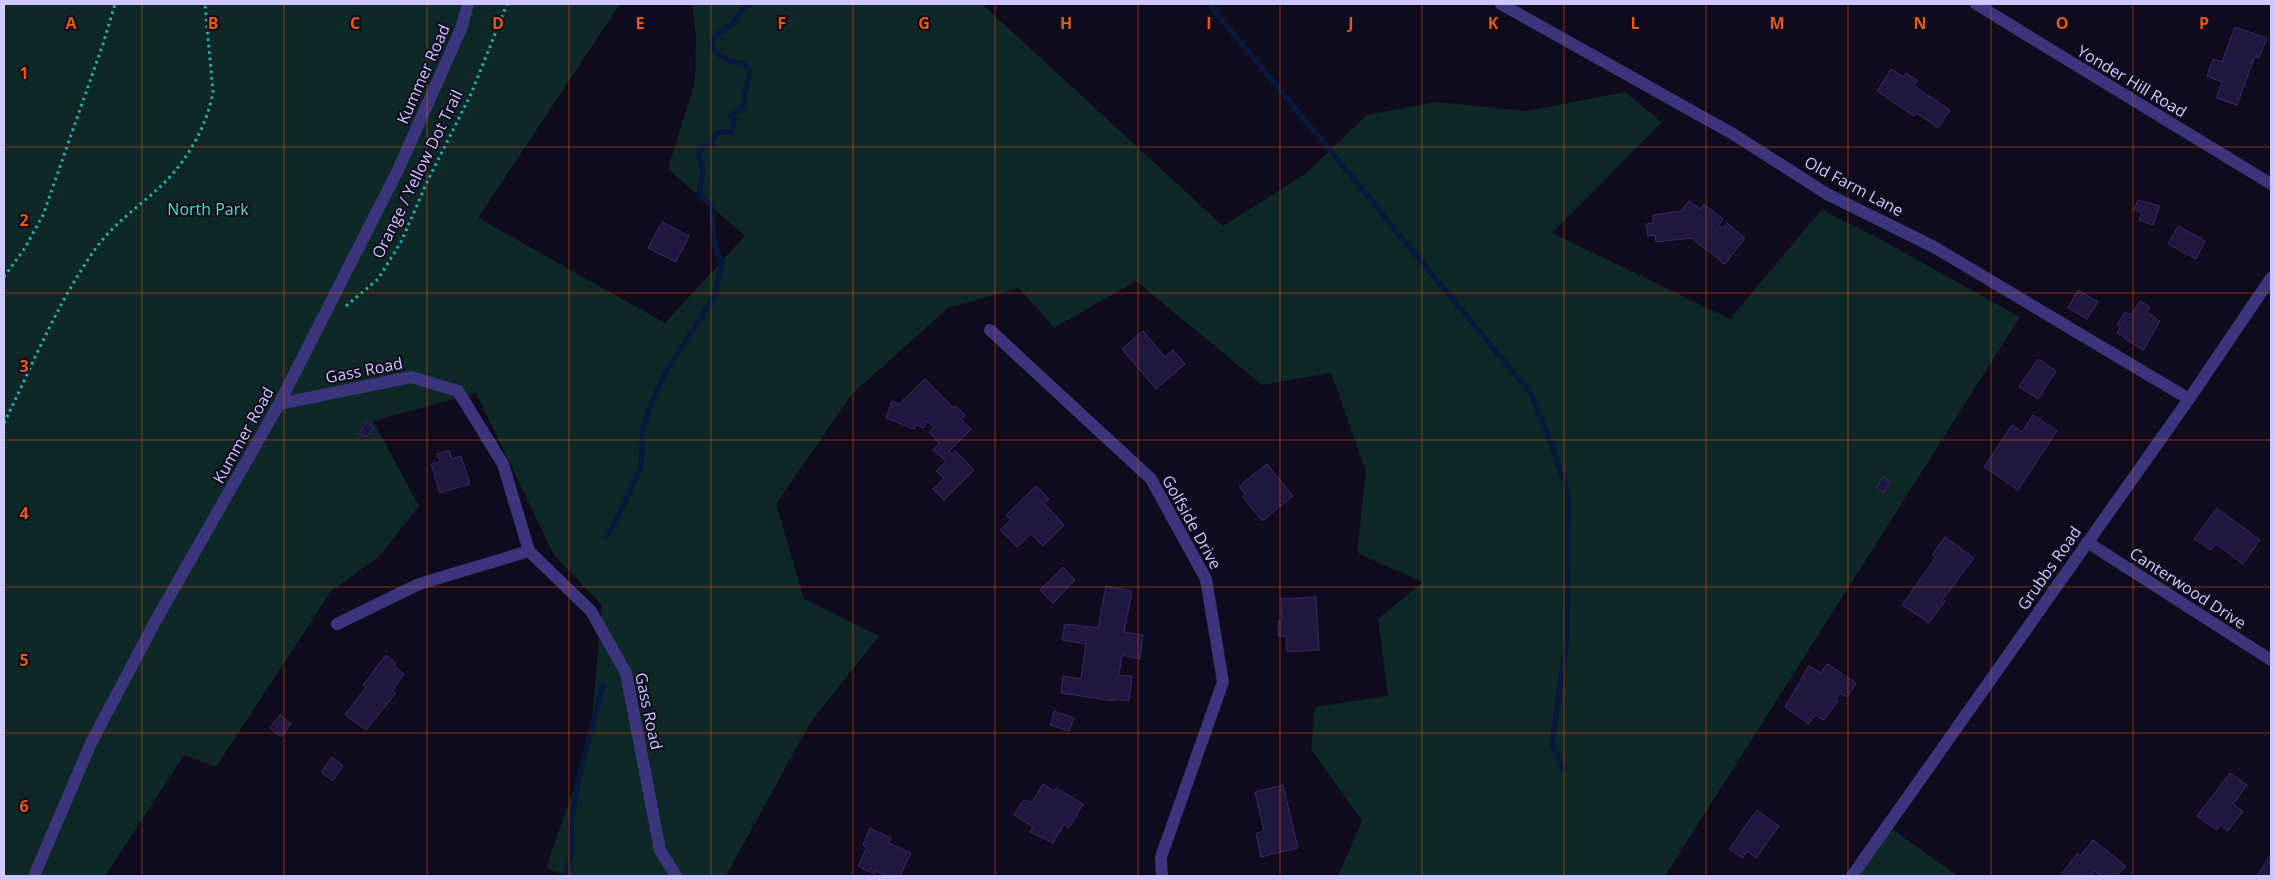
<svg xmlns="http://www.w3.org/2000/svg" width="2275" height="880" viewBox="0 0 2275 880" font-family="'Open Sans',sans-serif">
	<rect width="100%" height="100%" fill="#0f0b1d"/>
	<g fill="#0e2727">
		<path d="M4,4H620L478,218L665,323L745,236L668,169L695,82L696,37L692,4H982L1223,226L1305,174L1367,115L1436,102L1527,111L1625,92L1662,122L1552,233L1730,319L1821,210L1887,243L2020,317L1665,876H1338L1362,821L1311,749L1315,707L1388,696L1378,619L1423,582L1357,553L1366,471L1331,373L1262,385L1136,281L1054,328L1019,288L948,308L852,394L776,504L804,599L879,636L810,723L726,876H567L546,868L590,743L602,605L554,555L476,393L373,421L419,506L379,557L331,591L216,767L184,755L105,876H4Z"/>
		<path d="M1888,826L1958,876H1852Z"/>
	</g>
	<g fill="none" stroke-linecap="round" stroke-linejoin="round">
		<g stroke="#08183a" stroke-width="5.5">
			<path d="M1209,4L1531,394L1549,438L1568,494L1567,636L1552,743L1563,769"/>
			<path d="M606,537L613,527L641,467L643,429L649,409L664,375L715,295L722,262C711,245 713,225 712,205L699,196L703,169L698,154L701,146H711L716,133L732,132L734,124L731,116L745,106L744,95L750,73L745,64C730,61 719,60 711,46L715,36L732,24L745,7L751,4"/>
			<path d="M566,876V870L572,853L571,823L579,777L603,685"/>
		</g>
	</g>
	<g fill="#20173e" stroke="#38286b">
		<path d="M2235,27L2267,38L2259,58L2255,56L2237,105L2216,98L2222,82L2207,76L2213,59L2222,62Z"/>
		<path d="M1891,69L1903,77L1906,73L1918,81L1914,86L1950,110L1938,128L1917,113L1914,116L1877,91Z"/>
		<path d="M2138,200L2160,206L2153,225L2139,220L2142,213L2134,210Z"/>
		<path d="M1689,201L1700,209L1704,204L1723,219L1719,225L1723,228L1727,223L1745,238L1725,264L1691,238L1656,242L1655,235L1648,236L1646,224L1653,223V215L1681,211Z"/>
		<path d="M662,222L689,236L676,262L648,248Z"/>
		<path d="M2178,226L2205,241L2196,259L2168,244Z"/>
		<path d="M2078,290L2098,302L2087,319L2068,308Z"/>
		<path d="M2140,301L2150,307L2146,312L2160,321L2143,350L2117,333L2121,326L2117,324L2125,312L2131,315Z"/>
		<path d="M1143,331L1165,357L1173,350L1185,364L1156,389L1122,349Z"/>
		<path d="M2038,359L2056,371L2038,399L2019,387Z"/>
		<path d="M925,379L954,408L956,406L965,415L961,419L971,429L949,451L952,454L955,451L974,470L944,500L933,489L944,478L936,471L946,461L933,450L939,443L929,432L934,427L927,421L924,428L916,425L914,429L886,418L892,401L899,404Z"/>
		<path d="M2033,415L2057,431L2018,490L1984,467L2012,425L2022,432Z"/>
		<path d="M366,422L374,427L367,437L359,433Z"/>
		<path d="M449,450L452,459L461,456L470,484L440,493L431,464L440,461L437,454Z"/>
		<path d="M1267,464L1293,496L1262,521L1243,497L1245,494L1239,486Z"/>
		<path d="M1882,477L1890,481L1884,492L1877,488Z"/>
		<path d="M1036,486L1049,499L1044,503L1064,525L1043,546L1031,534L1017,547L1000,530L1011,520L1006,515Z"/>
		<path d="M2217,508L2260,540L2243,564L2216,544L2211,550L2194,539Z"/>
		<path d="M1945,537L1974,558L1943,599L1945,601L1929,623L1902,605L1936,557L1932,555Z"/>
		<path d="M1063,567L1075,580L1053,603L1040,590Z"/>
		<path d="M1106,586L1132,591L1124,632L1143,635L1140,659L1122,655L1119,675L1132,676L1129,701L1115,699V701L1061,693L1063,676L1081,679L1086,644L1062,640L1065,624L1098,628Z"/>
		<path d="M1316,597L1319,650L1287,652L1286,636H1278V621H1282L1281,599Z"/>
		<path d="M386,655L396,663L394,666L404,674L392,691L396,693L366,730L345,715L366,687L363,685Z"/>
		<path d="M1827,664L1856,683L1847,697L1840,693L1836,699L1838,701L1824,720L1815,715L1809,724L1785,707L1809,666L1821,673Z"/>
		<path d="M1054,711L1074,718L1069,731L1050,725Z"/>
		<path d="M280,715L291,724L281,737L270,728Z"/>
		<path d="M332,757L343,766L333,781L321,772Z"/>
		<path d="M2230,773L2247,785L2233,804L2243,811L2228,831L2220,825L2217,830L2197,816Z"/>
		<path d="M1043,784L1054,791L1056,788L1083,804L1069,828L1064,825L1053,843L1030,832L1033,827L1014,815L1022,802L1024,800L1032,802Z"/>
		<path d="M1283,785L1298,848L1261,857L1256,833L1264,831L1255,792Z"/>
		<path d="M1757,810L1779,826L1756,858L1747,851L1743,858L1729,849Z"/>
		<path d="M870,828L891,838L889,843L911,853L900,876H887L876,871L874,874L858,866L867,847L863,845Z"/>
		<path d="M2093,840L2126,866L2117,876H2101L2095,871L2091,876H2063L2062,873L2077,854L2080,856Z"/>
		<path d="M2271,854V876H2257Z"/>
	</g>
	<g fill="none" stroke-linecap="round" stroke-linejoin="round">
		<g stroke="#2ab0ac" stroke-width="3" stroke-dasharray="2.5 4" stroke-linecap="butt">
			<path d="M4,277L25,248L43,215L103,44L115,4"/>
			<path d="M346,306L378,279L401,242L428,180L471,94L507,4"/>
			<path d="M4,423C33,364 58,301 96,248C115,222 140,206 162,185C187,161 207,126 213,92L205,4"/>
		</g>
		<g stroke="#3a357d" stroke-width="12">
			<path d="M1501,4L1733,134L1827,194L1934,247L2189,399"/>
			<path d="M1976,4L2271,184"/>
			<path d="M990,330L1151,479L1206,579L1223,682L1161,857L1162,876"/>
			<path d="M279,404L411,377L458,391L503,464L529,551L419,584L337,624"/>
			<path d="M2087,542L2271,660"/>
			<path d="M529,551L591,611L626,673L660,850L676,876"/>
		</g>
		<g stroke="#3a357d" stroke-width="12">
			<path d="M34,876L91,743L156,620L279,404L398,170L461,29L468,4"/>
			<path d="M1852,876L2189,399L2271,278"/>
		</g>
	</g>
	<path fill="none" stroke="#e8590c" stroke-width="1" stroke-opacity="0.55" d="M142,4V876M284,4V876M427,4V876M569,4V876M711,4V876M853,4V876M995,4V876M1138,4V876M1280,4V876M1422,4V876M1564,4V876M1706,4V876M1848,4V876M1991,4V876M2133,4V876M4,147H2271M4,293H2271M4,440H2271M4,587H2271M4,733H2271"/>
	<g text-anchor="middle" stroke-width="4" stroke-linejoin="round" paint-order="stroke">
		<g font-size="16" fill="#cfc7ff" stroke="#0f0b1d">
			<text transform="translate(423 74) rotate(-66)" y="6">Kummer Road</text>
			<text transform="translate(2132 81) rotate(31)" y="6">Yonder Hill Road</text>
			<text transform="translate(417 174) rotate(-64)" y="6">Orange / Yellow Dot Trail</text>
			<text transform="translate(1854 186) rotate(28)" y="6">Old Farm Lane</text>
			<text transform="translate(364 370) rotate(-11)" y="6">Gass Road</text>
			<text transform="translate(243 435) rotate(-61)" y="6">Kummer Road</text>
			<text transform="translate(1192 522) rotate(61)" y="6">Golfside Drive</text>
			<text transform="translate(2049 568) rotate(-55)" y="6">Grubbs Road</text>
			<text transform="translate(2188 588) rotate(33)" y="6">Canterwood Drive</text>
			<text transform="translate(649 711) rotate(78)" y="6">Gass Road</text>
		</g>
		<g font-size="16" fill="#52e0c1" stroke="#0f0b1d">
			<text x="208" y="215">North Park</text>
		</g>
	</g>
	<g font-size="16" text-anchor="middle" font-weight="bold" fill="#e8590c" stroke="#0f0b1d" stroke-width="4" stroke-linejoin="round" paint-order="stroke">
		<text x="71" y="29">A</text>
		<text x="213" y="29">B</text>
		<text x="355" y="29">C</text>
		<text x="498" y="29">D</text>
		<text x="640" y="29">E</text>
		<text x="782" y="29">F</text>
		<text x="924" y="29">G</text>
		<text x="1066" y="29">H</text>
		<text x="1209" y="29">I</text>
		<text x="1351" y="29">J</text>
		<text x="1493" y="29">K</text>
		<text x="1635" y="29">L</text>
		<text x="1777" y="29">M</text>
		<text x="1920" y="29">N</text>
		<text x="2062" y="29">O</text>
		<text x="2204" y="29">P</text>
		<text x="24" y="79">1</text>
		<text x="24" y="226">2</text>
		<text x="24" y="372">3</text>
		<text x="24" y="519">4</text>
		<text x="24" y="666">5</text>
		<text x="24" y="812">6</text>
	</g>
	<rect width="2275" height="880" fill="none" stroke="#cfc7ff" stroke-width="10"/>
</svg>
